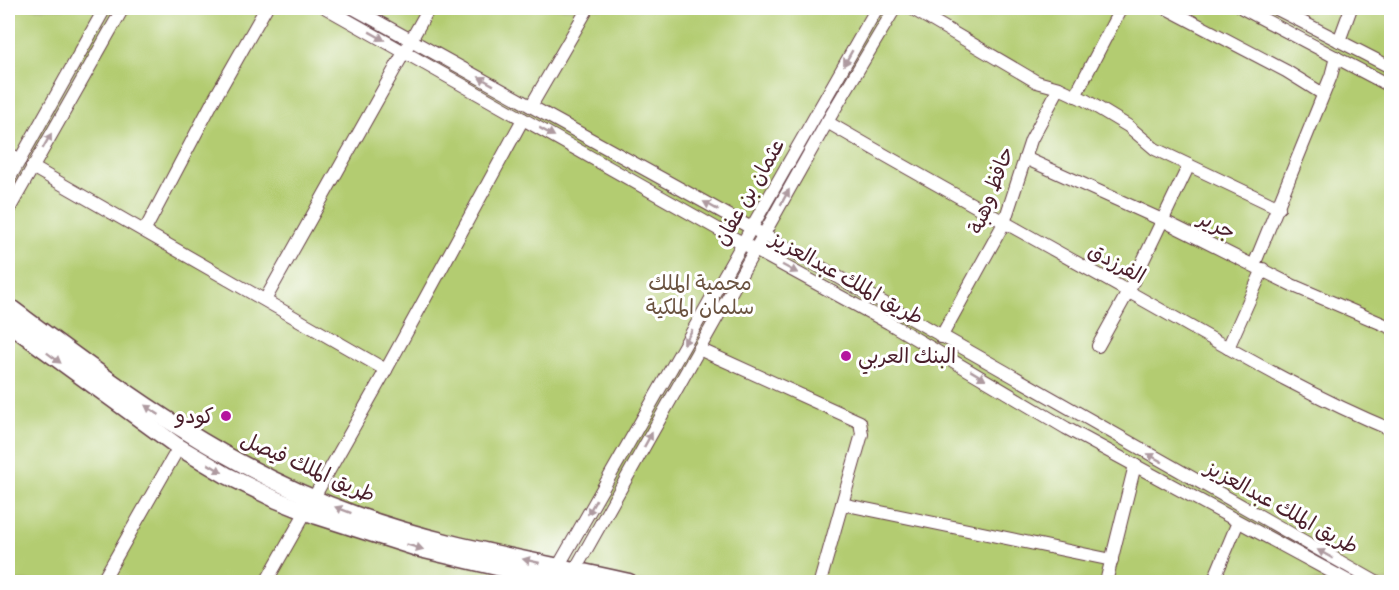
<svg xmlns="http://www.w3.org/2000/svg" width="1399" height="590" viewBox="0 0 1399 590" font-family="Itim,'Playpen Sans Arabic',sans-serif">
	<rect width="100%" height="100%" fill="#fff"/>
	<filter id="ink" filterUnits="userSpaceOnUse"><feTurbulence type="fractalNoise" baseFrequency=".0167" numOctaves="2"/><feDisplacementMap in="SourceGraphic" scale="12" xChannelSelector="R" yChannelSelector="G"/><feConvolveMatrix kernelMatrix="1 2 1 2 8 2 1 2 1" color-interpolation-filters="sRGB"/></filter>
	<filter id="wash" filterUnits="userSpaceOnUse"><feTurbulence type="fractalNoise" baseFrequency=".008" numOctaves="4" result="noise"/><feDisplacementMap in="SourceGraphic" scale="24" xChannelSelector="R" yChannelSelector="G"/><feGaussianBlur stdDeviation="1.35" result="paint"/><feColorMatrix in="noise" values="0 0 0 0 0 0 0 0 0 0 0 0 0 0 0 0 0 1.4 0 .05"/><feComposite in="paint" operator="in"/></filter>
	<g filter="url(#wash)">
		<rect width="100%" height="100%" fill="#f9ead9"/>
		<rect fill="#b3cc71" stroke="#7e764e" stroke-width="1.5" x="8" y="8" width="1383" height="574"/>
	</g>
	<g filter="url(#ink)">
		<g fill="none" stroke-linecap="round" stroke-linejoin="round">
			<g stroke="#643d45" stroke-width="14">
				<g id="minor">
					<path d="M326,8L755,250L889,323L1066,428L1350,582"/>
					<path d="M353,8L764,235L1376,582"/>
					<path d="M911,8L1037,82L1059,88L1085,100L1128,126L1155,149L1279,208"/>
					<path d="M1166,8L1286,71L1323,94"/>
					<path d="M1242,8L1392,87"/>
					<path d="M1275,8L1392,68"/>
					<path d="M1339,41L1351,8"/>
					<path d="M1075,96L1121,8"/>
					<path d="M531,106L588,8"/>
					<path d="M827,122C927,180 1028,235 1129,292C1215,340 1300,392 1392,430"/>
					<path d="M8,153L20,160"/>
					<path d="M1025,158L1162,220L1294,286L1392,328"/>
					<path d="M32,167L386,370"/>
					<path d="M8,181L105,8"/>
					<path d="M8,211L123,8"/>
					<path d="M145,230L212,103L266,8"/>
					<path d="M1254,265L1331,76L1336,57"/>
					<path d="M265,300L429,8"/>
					<path d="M941,337L1004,223L1031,140L1059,88"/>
					<path d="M1098,346L1128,292L1189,165"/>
					<path d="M1228,348L1263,269"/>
					<path d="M699,349L860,422L862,434L842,504"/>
					<path d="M555,572L877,8"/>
					<path d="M102,582L179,447"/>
					<path d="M266,582L386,370L523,119"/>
					<path d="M568,582L827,122L895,8"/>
					<path d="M820,582L842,504L1112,560"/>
					<path d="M1106,582L1135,465"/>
					<path d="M1213,582L1238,522"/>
				</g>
			</g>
			<g stroke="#643d45" stroke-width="19">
				<g id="major">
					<path d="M8,306C119,388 223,468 356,515C444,547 538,561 629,582"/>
					<path d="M8,323L177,446L226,475L277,500L317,516L420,549L560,582"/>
				</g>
			</g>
			<use href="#minor" stroke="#fff" stroke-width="12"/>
			<use href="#major" stroke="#fff" stroke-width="16"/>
		</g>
		<defs><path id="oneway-solid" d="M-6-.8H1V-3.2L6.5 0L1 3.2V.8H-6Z" transform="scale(1.5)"/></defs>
		<g fill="#ae9aa0">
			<use href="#oneway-solid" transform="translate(377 36) rotate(29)"/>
			<use href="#oneway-solid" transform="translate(848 58) rotate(120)"/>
			<use href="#oneway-solid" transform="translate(486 81) rotate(-151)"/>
			<use href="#oneway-solid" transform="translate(547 132) rotate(29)"/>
			<use href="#oneway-solid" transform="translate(47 141) rotate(-60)"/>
			<use href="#oneway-solid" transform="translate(785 197) rotate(-61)"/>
			<use href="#oneway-solid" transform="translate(711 206) rotate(-151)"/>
			<use href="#oneway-solid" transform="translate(790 269) rotate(28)"/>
			<use href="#oneway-solid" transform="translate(688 337) rotate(120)"/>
			<use href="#oneway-solid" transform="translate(54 358) rotate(37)"/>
			<use href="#oneway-solid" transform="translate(978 375) rotate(31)"/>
			<use href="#oneway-solid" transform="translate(152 410) rotate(-146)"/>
			<use href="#oneway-solid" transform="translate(648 440) rotate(-61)"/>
			<use href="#oneway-solid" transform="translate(1155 458) rotate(-151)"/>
			<use href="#oneway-solid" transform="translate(215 468) rotate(31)"/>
			<use href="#oneway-solid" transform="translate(592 507) rotate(120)"/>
			<use href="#oneway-solid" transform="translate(343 510) rotate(-159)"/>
			<use href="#oneway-solid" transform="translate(415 547) rotate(17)"/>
			<use href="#oneway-solid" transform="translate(1325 554) rotate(-151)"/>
			<use href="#oneway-solid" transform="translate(531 561) rotate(-167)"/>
		</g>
	</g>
	<g fill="#b5179e" stroke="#fff" stroke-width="2">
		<circle cx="846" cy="356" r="6"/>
		<circle cx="226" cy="416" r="6"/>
	</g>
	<g text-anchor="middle" stroke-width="6" stroke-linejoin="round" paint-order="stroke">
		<g font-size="21" fill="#4a1f2b" stroke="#fff">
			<text transform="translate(991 190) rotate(-69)" y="7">حافظ وهبة</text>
			<text transform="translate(749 192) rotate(-60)" y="7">عثمان بن عفان</text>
			<text transform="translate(1217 225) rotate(26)" y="7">جرير</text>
			<text transform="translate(1117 263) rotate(29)" y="7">الفرزدق</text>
			<text transform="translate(847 278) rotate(29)" y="7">طريق الملك عبدالعزيز</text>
			<text transform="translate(308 467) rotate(24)" y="7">طريق الملك فيصل</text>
			<text transform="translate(1282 507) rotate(29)" y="7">طريق الملك عبدالعزيز</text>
		</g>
		<g font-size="21" fill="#6a5340" stroke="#fff">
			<text x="700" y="290">محمية الملك<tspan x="700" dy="24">سلمان الملكية</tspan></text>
		</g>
		<g font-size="21" fill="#4a1f2b" stroke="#fff" text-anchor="start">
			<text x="858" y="363">البنك العربي</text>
			<text x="214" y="423" text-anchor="end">كودو</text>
		</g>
	</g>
	<rect width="1399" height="590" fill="none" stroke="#fff" stroke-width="30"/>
</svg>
